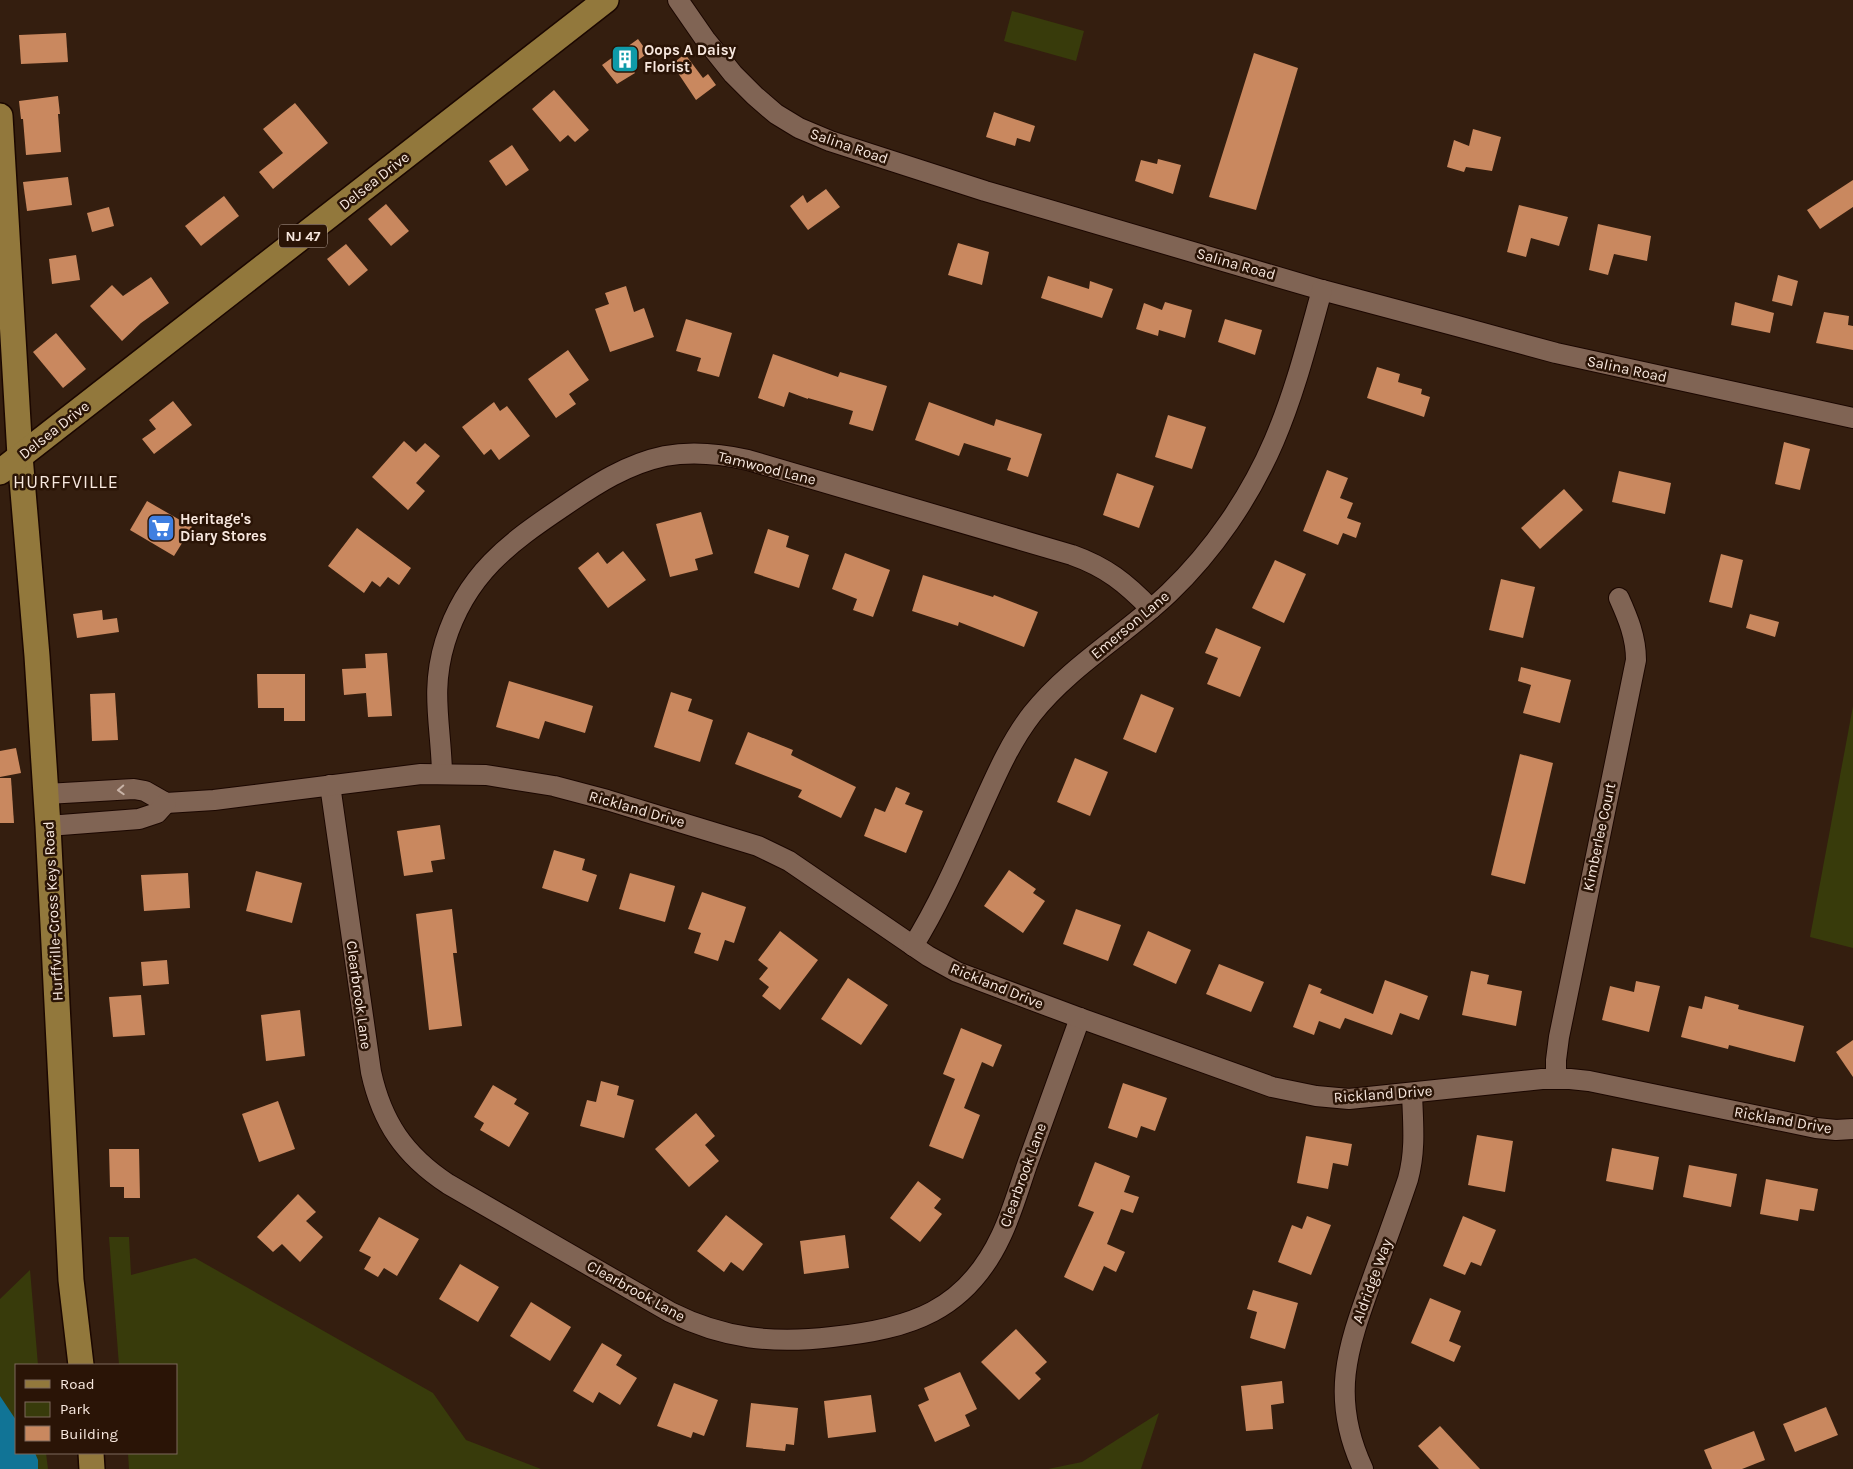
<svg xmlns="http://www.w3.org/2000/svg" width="1853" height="1469" viewBox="0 0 1853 1469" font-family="Karla,sans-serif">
	<rect width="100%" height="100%" fill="#341e0f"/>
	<g fill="#383b0b">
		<path d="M1012,11L1084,31L1076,61L1004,41Z"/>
		<path d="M1853,706V948L1810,937Z"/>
		<path d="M109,1237H129L131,1275L195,1258L433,1393L466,1440L541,1469H129L128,1453H176V1365H119Z"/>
		<path d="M30,1270L38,1365H16V1453H46L48,1469H0V1299Z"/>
		<path d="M1159,1413L1141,1469H1048L1082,1462Z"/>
	</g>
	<path fill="#117496" d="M0,1396L16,1420V1453H35L38,1460V1469H0Z"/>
	<g fill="#c9885f">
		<path d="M66,33L68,62L21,64L19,35Z"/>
		<path d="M638,39L648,53L630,66L635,73L617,84L602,65Z"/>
		<path d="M1254,53L1298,68L1256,210L1209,197Z"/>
		<path d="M685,54L703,78L708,74L716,85L696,100L672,64Z"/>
		<path d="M554,90L589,130L575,142L568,135L560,142L532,109Z"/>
		<path d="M58,96L60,114H58L61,152L26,155L23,119H21L19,101Z"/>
		<path d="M295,103L328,143L273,189L259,172L283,153L263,129Z"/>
		<path d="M994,112L1035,126L1030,142L1017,138L1015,146L986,137Z"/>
		<path d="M1473,129L1501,137L1492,171L1466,167L1464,172L1447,167L1454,140L1469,146Z"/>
		<path d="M512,145L529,170L506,186L489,161Z"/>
		<path d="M1158,159L1181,165L1173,194L1135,181L1141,160L1157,164Z"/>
		<path d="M68,177L72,205L27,211L23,182Z"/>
		<path d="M1853,180V207L1820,229L1807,210Z"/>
		<path d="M826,189L840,207L808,230L790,206L803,195L807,203Z"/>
		<path d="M224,196L239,216L201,246L185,226Z"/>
		<path d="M386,204L409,231L391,246L368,219Z"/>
		<path d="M1519,205L1568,217L1559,246L1531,238L1526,257L1507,252Z"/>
		<path d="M109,207L114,226L92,232L87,213Z"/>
		<path d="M1598,224L1651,236L1647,261L1614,254L1608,275L1589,270Z"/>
		<path d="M958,243L989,252L982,285L948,275Z"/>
		<path d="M346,244L368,270L349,286L327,259Z"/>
		<path d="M76,255L80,280L52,284L49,259Z"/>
		<path d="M1778,275L1798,281L1792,306L1772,301Z"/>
		<path d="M1048,276L1089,289L1090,281L1113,289L1102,318L1041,298Z"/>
		<path d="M151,277L169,303L141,323L122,341L90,306L112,285L123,296Z"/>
		<path d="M626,286L634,312L644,308L654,337L610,352L595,309L609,304L605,293Z"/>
		<path d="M1165,302L1192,310L1185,338L1159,330L1158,336L1136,329L1144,303L1162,310Z"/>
		<path d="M1735,302L1774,313L1770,333L1731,325Z"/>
		<path d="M1824,312L1849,316L1848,325L1853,326V350L1816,343Z"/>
		<path d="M686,319L732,333L719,377L697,371L701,358L676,351Z"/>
		<path d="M1225,319L1262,330L1255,355L1218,342Z"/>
		<path d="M56,333L86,369L63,388L33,352Z"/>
		<path d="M568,350L589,380L569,394L576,404L556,418L528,379Z"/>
		<path d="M773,354L838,377L840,372L887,386L873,431L849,424L853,411L808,398V399L789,392L784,407L758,398Z"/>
		<path d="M1377,367L1400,374L1398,382L1422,389L1421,394L1430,397L1424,417L1367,398Z"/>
		<path d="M173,401L192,425L154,454L142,439L156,429L149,420Z"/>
		<path d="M494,402L500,411L507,406L530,436L499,460L491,449L484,455L462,427Z"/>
		<path d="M929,402L994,426L996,419L1042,434L1028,477L1007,470L1011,458L964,443L959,456L915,440Z"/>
		<path d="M1168,415L1206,427L1192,469L1155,457Z"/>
		<path d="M404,441L416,452L425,443L440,456L416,483L425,491L408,510L372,477Z"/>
		<path d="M1784,442L1810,449L1800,490L1775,484Z"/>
		<path d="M1327,470L1348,478L1340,498L1353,503L1347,518L1361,523L1356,538L1343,533L1338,545L1303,531Z"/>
		<path d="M1619,471L1671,483L1665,514L1612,502Z"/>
		<path d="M1117,473L1154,486L1139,528L1103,515Z"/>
		<path d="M1564,489L1583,510L1540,549L1521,528Z"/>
		<path d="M147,501L192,527L174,556L130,530Z"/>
		<path d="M701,512L713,554L695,559L698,570L670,577L656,524Z"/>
		<path d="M357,528L411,568L399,585L388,577L380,587L372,581L364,593L328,566Z"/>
		<path d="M768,529L789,536L786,547L809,555L799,588L754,573Z"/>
		<path d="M623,551L646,580L608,608L578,568L598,552L607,564Z"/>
		<path d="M845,553L890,570L873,617L853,610L857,599L832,589Z"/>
		<path d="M1721,554L1743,560L1732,608L1709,602Z"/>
		<path d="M1275,560L1306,574L1284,623L1252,608Z"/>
		<path d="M923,575L993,597L994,595L1038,612L1024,647L959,622L958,626L912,611Z"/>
		<path d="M1501,579L1535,587L1523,638L1489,630Z"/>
		<path d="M102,610L103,620L117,618L119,632L77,638L73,614Z"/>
		<path d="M1750,614L1779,622L1775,637L1746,628Z"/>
		<path d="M1216,628L1261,647L1240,697L1207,684L1218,658L1205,653Z"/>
		<path d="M387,653L392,716L368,717L366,693L344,695L342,669L366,668L365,654Z"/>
		<path d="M1521,667L1571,680L1560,723L1523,713L1531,685L1518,681Z"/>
		<path d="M257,674H305V721H284V708H258Z"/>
		<path d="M509,681L593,706L585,733L545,721L539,739L496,727Z"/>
		<path d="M671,692L692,699L688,711L713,720L700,762L654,747Z"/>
		<path d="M115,693L118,740L92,741L90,694Z"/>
		<path d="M1141,694L1174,708L1156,753L1123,739Z"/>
		<path d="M748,732L793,750L791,755L856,787L841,818L798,797L802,790L735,764Z"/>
		<path d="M16,748L21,773L0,777V751Z"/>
		<path d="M1520,754L1553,763L1525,884L1491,875Z"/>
		<path d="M1075,758L1108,772L1090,816L1057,802Z"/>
		<path d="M0,778H11L14,823H0Z"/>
		<path d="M896,787L910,793L905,804L923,811L906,853L864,836L875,808L885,812Z"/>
		<path d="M440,825L445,859L431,861L433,872L404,876L397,831Z"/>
		<path d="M554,850L585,859L582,870L597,875L588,902L542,888Z"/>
		<path d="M1009,870L1036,889L1033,893L1045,901L1023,933L984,906Z"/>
		<path d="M256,871L302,883L292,923L246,911Z"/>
		<path d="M188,873L190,908L144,911L141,875Z"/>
		<path d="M630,873L675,886L665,922L619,909Z"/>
		<path d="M702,892L746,907L734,943L725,940L718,961L694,953L701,933L688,929Z"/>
		<path d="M452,909L457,953H453L462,1026L429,1030L416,914Z"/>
		<path d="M1076,909L1121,925L1108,961L1063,944Z"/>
		<path d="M780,931L818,960L780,1010L762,996L769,987L759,979L768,968L758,960Z"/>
		<path d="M1148,931L1191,950L1176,984L1133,965Z"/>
		<path d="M167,960L169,984L143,986L141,962Z"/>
		<path d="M1219,964L1264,982L1251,1012L1206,994Z"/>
		<path d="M1471,971L1489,975L1487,984L1522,991L1516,1026L1462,1015Z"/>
		<path d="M848,978L888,1005L861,1045L821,1019Z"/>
		<path d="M1385,980L1428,996L1419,1020L1400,1013L1392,1035L1345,1018L1340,1029L1319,1021L1314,1035L1293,1027L1309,984L1322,989L1320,993L1373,1014Z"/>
		<path d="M1636,981L1660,986L1649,1032L1602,1020L1610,986L1634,992Z"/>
		<path d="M141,995L145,1035L113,1037L109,997Z"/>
		<path d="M1705,996L1739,1005L1738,1009L1804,1026L1795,1062L1729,1045L1728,1049L1681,1037L1689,1006L1702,1009Z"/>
		<path d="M300,1010L305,1056L266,1061L261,1015Z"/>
		<path d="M961,1028L1002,1045L993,1067L982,1062L964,1108L980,1115L963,1159L929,1146L955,1079L943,1074Z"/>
		<path d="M1853,1040V1077L1836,1052Z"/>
		<path d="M601,1081L619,1086L617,1095L634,1100L624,1138L580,1126L587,1100L596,1102Z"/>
		<path d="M1123,1083L1167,1098L1155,1131L1141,1126L1137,1138L1108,1128Z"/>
		<path d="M493,1085L517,1099L514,1104L529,1113L509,1147L480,1130L484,1123L474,1117Z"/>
		<path d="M278,1101L295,1149L259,1162L242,1114Z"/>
		<path d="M696,1113L715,1136L705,1145L719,1161L689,1187L655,1149Z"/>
		<path d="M1477,1135L1513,1141L1505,1192L1468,1185Z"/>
		<path d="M1306,1136L1352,1144L1348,1166L1333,1163L1328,1189L1297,1183Z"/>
		<path d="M1612,1148L1659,1157L1653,1190L1606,1181Z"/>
		<path d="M109,1149H139L140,1198H124V1187H110Z"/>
		<path d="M1095,1162L1130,1176L1124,1192L1139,1197L1133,1213L1121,1209L1107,1244L1125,1252L1116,1272L1104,1266L1093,1291L1064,1277L1094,1212L1078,1206Z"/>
		<path d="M1689,1165L1737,1174L1731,1207L1683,1197Z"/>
		<path d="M1766,1179L1818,1189L1814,1211L1800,1209L1798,1221L1760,1214Z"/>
		<path d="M918,1181L941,1199L934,1208L942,1214L920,1242L890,1218Z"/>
		<path d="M298,1194L316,1212L306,1221L323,1237L300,1262L282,1244L273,1252L257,1237Z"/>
		<path d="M726,1215L763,1244L743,1271L731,1262L724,1272L697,1251Z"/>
		<path d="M1307,1216L1331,1225L1311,1275L1278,1262L1292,1225L1302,1229Z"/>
		<path d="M1463,1216L1496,1230L1481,1266L1471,1262L1465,1275L1443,1266Z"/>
		<path d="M379,1217L419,1239L397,1276L384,1268L378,1277L364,1269L371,1257L359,1251Z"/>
		<path d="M845,1235L849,1268L804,1274L800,1241Z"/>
		<path d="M460,1264L499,1287L478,1322L439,1299Z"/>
		<path d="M1253,1290L1298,1303L1285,1349L1250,1338L1257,1312L1247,1309Z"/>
		<path d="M1430,1298L1461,1311L1449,1341L1461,1346L1454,1362L1411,1343Z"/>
		<path d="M531,1302L571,1327L550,1361L510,1336Z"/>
		<path d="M1016,1329L1047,1362L1035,1373L1041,1379L1019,1400L981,1362Z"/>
		<path d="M602,1343L622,1355L616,1365L637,1378L620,1405L599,1392L593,1403L573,1391Z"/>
		<path d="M960,1372L977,1409L965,1415L970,1426L935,1442L918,1405L929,1400L924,1388Z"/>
		<path d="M1282,1381L1284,1403L1271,1405L1273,1429L1246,1431L1241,1386Z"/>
		<path d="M674,1383L718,1400L704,1436L693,1432L691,1438L657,1426Z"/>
		<path d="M871,1395L876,1432L828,1438L824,1401Z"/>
		<path d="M751,1403L798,1408L794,1445L786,1444L785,1451L746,1447Z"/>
		<path d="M1826,1407L1838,1435L1795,1452L1783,1424Z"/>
		<path d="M1440,1426L1480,1469H1439L1418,1446Z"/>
		<path d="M1754,1431L1765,1460L1742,1469H1712L1704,1450Z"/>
	</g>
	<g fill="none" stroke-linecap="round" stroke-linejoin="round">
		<g stroke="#1b0700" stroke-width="22">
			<g id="minor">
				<path d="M678,0L705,39L733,74L755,96L776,114L799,128L830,141L985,191L1322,290L1457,326L1556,353L1853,418"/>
				<path d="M442,773C441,725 430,691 445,642C466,574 509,543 564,506C596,484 627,464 665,456C693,451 721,454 748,460L1072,555C1106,567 1126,583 1151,609"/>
				<path d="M330,785L371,1072C382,1122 404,1155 448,1184L670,1312C724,1339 773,1344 832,1337C910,1329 966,1311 1001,1236C1012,1213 1019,1188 1027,1165C1045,1116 1062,1067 1080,1018"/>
				<path d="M46,794L134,789L145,791L166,803L214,800L421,774L486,775L554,786L607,800L758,846L789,861L928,956L957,972L1080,1018L1272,1087L1316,1096L1349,1099L1542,1079H1570L1589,1081L1816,1128L1836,1130L1853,1129"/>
				<path d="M48,826L139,819L157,813L166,803"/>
				<path d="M913,946C941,901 961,853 983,804C997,773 1011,741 1032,714C1070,666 1125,635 1169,593C1213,551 1250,497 1274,441C1295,392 1308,340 1322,290"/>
				<path d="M1556,1079V1060L1559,1037L1636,660C1636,637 1628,618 1619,598"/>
				<path d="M1363,1469C1329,1396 1348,1347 1373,1277C1385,1244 1397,1212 1408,1179C1416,1150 1413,1123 1412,1093"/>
			</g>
		</g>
		<g stroke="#1b0700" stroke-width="28">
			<g id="major">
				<path d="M0,116L20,456L37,656L48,826L71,1280L81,1365"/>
				<path d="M0,472L606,0"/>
				<path d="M91,1453L92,1469"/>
			</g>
		</g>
		<use href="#minor" stroke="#806454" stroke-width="20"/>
		<use href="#major" stroke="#92783c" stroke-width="25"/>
	</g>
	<defs><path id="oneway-chevron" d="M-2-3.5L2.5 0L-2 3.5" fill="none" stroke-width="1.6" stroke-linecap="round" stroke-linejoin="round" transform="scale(1.25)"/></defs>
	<use stroke="#c8b3a7" href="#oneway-chevron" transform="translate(121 790) rotate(177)"/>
	<defs>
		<g id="building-square" transform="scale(1.4375)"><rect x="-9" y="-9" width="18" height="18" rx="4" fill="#0f9aa8" stroke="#2a1406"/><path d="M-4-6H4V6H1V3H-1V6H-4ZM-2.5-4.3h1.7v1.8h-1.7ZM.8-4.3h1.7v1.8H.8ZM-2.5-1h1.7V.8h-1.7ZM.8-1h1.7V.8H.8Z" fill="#fff"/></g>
		<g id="supermarket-square" transform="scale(1.4375)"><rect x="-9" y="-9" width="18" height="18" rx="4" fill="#3f7fe0" stroke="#2a1406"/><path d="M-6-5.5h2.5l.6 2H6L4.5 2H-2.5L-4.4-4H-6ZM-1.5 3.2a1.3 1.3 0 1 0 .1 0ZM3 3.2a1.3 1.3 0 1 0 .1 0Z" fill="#fff"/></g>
	</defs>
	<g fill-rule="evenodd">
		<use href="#building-square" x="625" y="59"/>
		<use href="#supermarket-square" x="161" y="528"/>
	</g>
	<g text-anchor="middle" stroke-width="5" stroke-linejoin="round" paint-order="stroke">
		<rect fill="#2a1406" stroke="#baa89e" stroke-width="1" x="279" y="224.5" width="48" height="23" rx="4"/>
		<g font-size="14" font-weight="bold" fill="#f8e8df">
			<text x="303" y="241">NJ 47</text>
		</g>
		<g font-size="15" font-weight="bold" fill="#f8e8df" stroke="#2a1406" text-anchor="start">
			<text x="644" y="55">Oops A Daisy<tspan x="644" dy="17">Florist</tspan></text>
			<text x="180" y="524">Heritage's<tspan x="180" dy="17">Diary Stores</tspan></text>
		</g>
		<g font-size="15" fill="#f8e8df" stroke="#2a1406">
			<text transform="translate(849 146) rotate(19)" y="5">Salina Road</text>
			<text transform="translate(374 181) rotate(-38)" y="5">Delsea Drive</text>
			<text transform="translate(1236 264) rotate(16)" y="5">Salina Road</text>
			<text transform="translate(1627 369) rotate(12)" y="5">Salina Road</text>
			<text transform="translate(54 430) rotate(-38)" y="5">Delsea Drive</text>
			<text transform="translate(767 468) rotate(14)" y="5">Tamwood Lane</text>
			<text transform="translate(1130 625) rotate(-40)" y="5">Emerson Lane</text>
			<text transform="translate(637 809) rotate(16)" y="5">Rickland Drive</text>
			<text transform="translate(1599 837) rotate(-78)" y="5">Kimberlee Court</text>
			<text transform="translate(53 911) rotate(-93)" y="5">Hurffville-Cross Keys Road</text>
			<text transform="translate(997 986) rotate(22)" y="5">Rickland Drive</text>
			<text transform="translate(359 995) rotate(82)" y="5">Clearbrook Lane</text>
			<text transform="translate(1383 1094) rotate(-4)" y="5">Rickland Drive</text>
			<text transform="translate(1783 1120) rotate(10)" y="5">Rickland Drive</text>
			<text transform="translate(1023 1175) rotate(-70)" y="5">Clearbrook Lane</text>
			<text transform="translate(1372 1281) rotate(-70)" y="5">Aldridge Way</text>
			<text transform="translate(636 1291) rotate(29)" y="5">Clearbrook Lane</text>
		</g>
		<g font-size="18" letter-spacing="1" fill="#f8e8df" stroke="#2a1406">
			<text x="66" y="488">HURFFVILLE</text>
		</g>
	</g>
	<rect x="15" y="1364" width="162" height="90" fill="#2a1406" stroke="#7c695d"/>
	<rect x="25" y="1380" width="25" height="8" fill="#92783c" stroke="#7c695d"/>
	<text x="60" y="1389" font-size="15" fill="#f8e8df">Road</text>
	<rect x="25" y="1402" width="25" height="15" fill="#383b0b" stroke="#7c695d"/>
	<text x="60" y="1414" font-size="15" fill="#f8e8df">Park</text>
	<rect x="25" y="1426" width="25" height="15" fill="#c9885f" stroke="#7c695d"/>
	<text x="60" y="1439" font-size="15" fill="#f8e8df">Building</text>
</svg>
